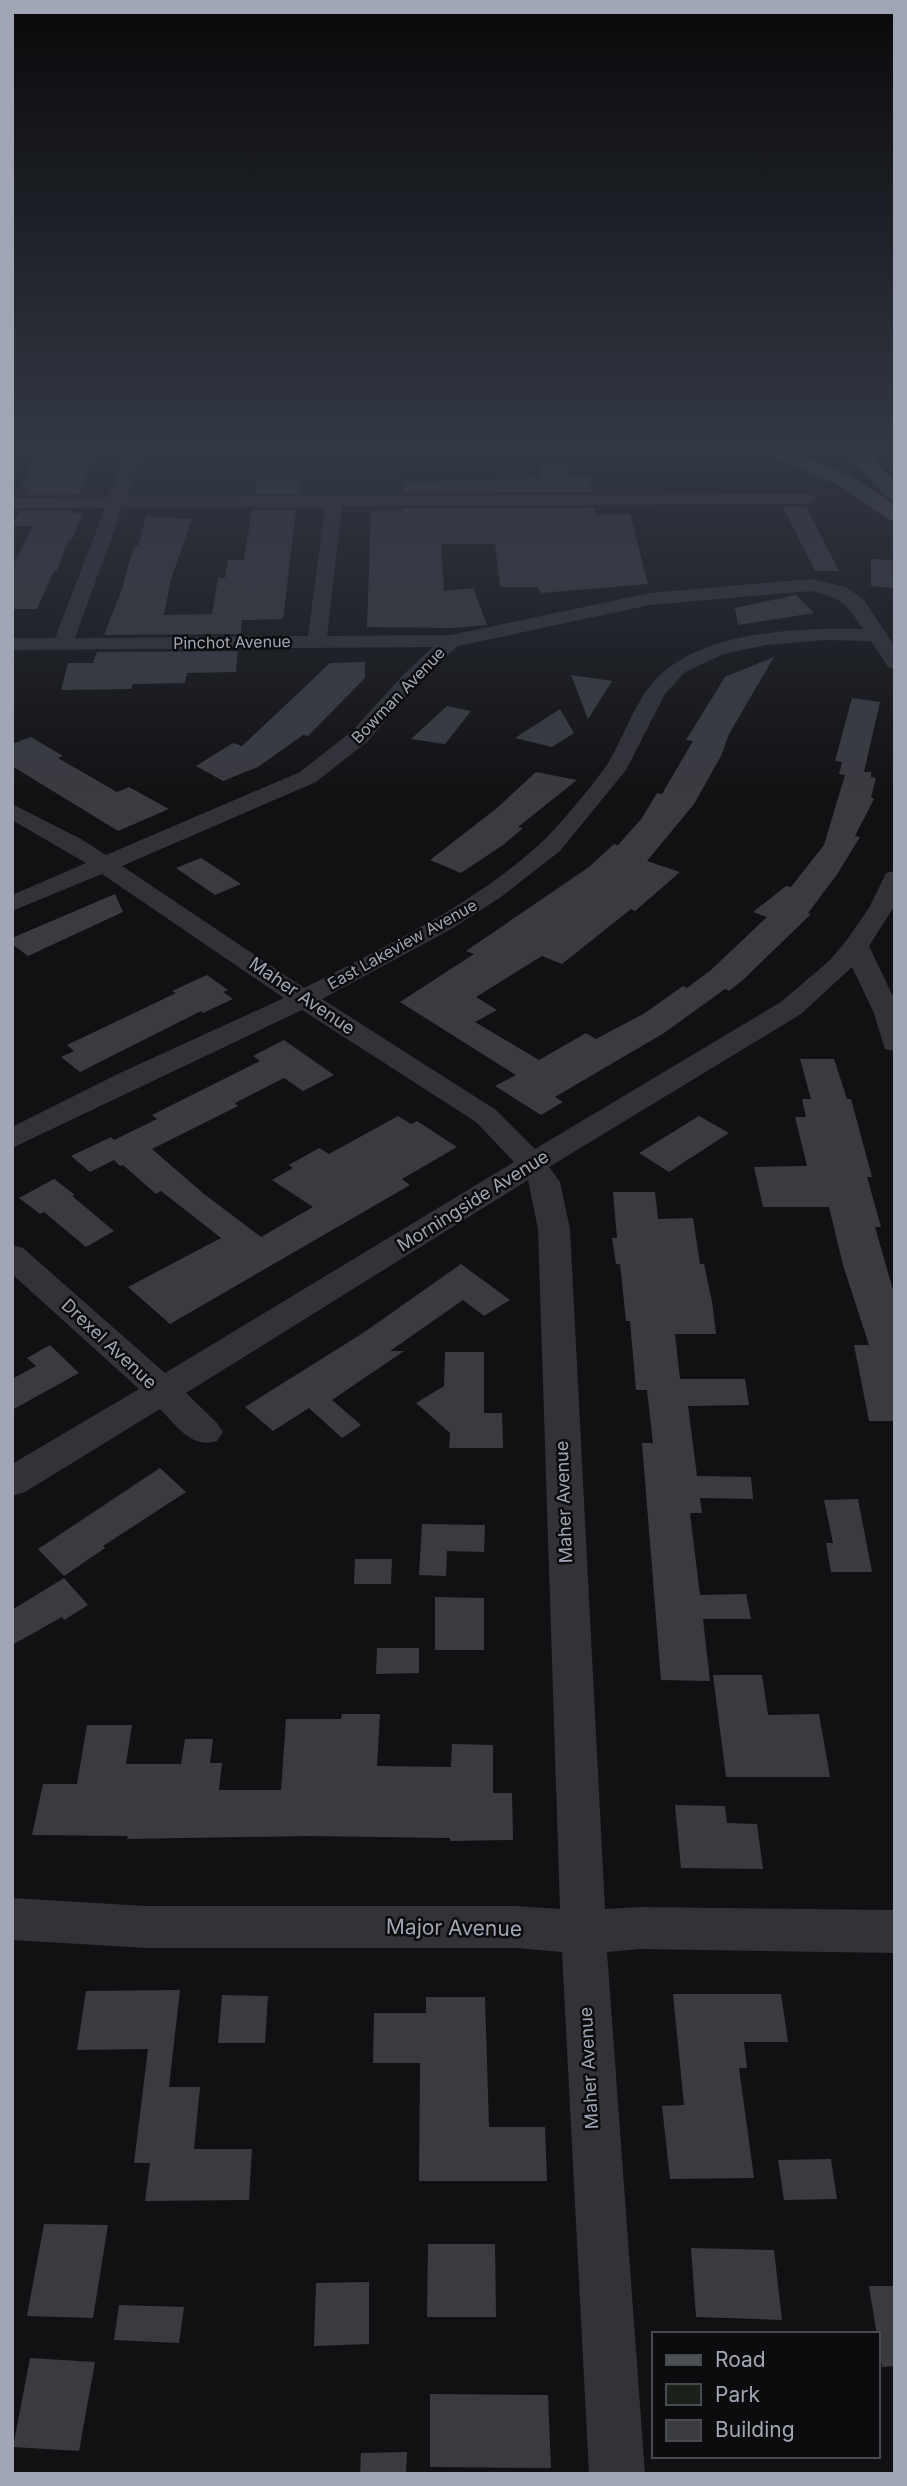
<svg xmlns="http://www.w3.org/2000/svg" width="907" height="2486" viewBox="0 0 907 2486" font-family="Inter,sans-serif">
	<rect width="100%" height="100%" fill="#111113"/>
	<path fill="#19211a" d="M135,450H338L337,462L398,461V501L116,502Z"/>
	<g fill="#3a3b41">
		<path d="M38,453H95L79,495H27L31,487H21Z"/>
		<path d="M539,463H568L570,477H590L592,492L403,493V482L542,478Z"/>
		<path d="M258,480H299L298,494H255Z"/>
		<path d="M783,507H806L839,571H815Z"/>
		<path d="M403,508H594L595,515L630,514L648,584L541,593L538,587H500L495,544H441L444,591L473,588L487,625L451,628L367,627L371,511H403Z"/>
		<path d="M252,510H296L283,619L242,620L241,634L104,635L121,592L134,546H138L146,516L192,519L171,579L164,615L212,614L218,578H225L228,560H244Z"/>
		<path d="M19,511H73L72,514L82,513L72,540H68L57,571H54L37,609H12V567L33,526H12Z"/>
		<path d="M871,559L892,560L893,588L871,586Z"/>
		<path d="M796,595L814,613L738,625L735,608Z"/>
		<path d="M238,651L236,672L187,673L185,683L133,684L131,689L61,690L68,663H93L97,652Z"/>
		<path d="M774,657L729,734L721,756L694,804L647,861L680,872L635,911L631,909L562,964L542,956L476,997L497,1010L475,1022L539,1060L586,1033L596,1039L645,1013L683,986L687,988L711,970L767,917L753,912L786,886L791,887L824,845L845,775L839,774L842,762L835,761L852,698L880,702L864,772H871V777L876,778L871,797L874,799L855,836L860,837L836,876L808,913L811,914L744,979L729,991L725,989L664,1033L555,1097L563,1102L541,1115L495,1086L516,1075L400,1002L474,954L466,951L589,867L614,844L618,845L642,818L657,793L662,794L693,741L686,740L725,677Z"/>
		<path d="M365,662V678L308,736L303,735L258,767L223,781L196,766L233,743L242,746L330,663Z"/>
		<path d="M571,675L612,681L588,719Z"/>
		<path d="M447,706L471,711L445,744L411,739Z"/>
		<path d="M560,709L574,733L552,747L515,738Z"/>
		<path d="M31,737L63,756L58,758L117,792L129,787L169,809L118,831L12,766V744Z"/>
		<path d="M536,772L577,780L518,827L523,828L503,845L461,873L430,860L497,808Z"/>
		<path d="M201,858L241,884L215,895L176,868Z"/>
		<path d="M115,894L123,912L28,956L12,944V938Z"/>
		<path d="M207,975L228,990L223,992L233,999L203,1013L201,1011L80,1072L61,1057L74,1051L67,1045L176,993L172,991Z"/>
		<path d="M284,1040L334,1075L303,1091L284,1078L235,1103L238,1106L152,1149L204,1194L261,1237L313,1207L272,1180L293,1168L289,1165L319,1148L329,1154L398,1116L411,1124L417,1121L457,1147L402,1179L410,1185L170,1324L128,1287L221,1238L161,1191L156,1194L123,1165L120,1166L114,1160L90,1172L71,1156L111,1137L114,1140L157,1119L152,1115L260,1061L253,1056Z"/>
		<path d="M800,1059H834L847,1099H851L872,1177H867L881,1227H875L895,1297V1421H869L854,1345H869L843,1265L829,1207H763L754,1167L807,1166L795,1117H806L802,1099H811Z"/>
		<path d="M699,1116L729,1133L669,1172L639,1153Z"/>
		<path d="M54,1179L75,1195L72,1196L114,1231L86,1247L44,1212L40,1214L19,1198Z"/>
		<path d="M613,1192H655L658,1219L693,1218L700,1264H704L712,1302L716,1334H675L680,1379H745L749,1405L688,1406L697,1476L751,1477L753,1499L700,1498L702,1513H690L700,1595L746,1594L751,1619H703L710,1681L661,1680L642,1443H653L647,1390H636L630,1321H626L620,1264H616L612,1238H617Z"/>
		<path d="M461,1264L510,1300L484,1316L463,1300L390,1351H404L332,1400L361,1425L342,1438L309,1408L273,1431L245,1407L363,1333Z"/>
		<path d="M50,1345L79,1373L12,1410V1379L36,1366L27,1358Z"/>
		<path d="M445,1352H484V1413H502L503,1448H449L450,1433L416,1403L444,1386Z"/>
		<path d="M160,1468L186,1492L103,1546L105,1548L64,1576L38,1549Z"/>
		<path d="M858,1499L872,1572H831L826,1543H833L824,1500Z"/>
		<path d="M422,1524L485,1525L484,1552L447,1551L446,1576L419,1575Z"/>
		<path d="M355,1559H392L391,1584H354Z"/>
		<path d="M64,1578L88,1605L64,1620L62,1617L12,1645V1610Z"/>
		<path d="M435,1597L484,1598V1650H435Z"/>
		<path d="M377,1648H419V1673L376,1674Z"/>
		<path d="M713,1675H762L768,1715L819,1714L830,1777H726Z"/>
		<path d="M342,1714H380L377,1766L451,1767L452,1744L493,1745V1793H512L513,1840L450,1841V1838L308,1836L127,1839L128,1836L32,1835L43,1784H77L87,1725H132L126,1764H181L185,1739H213L210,1763H222L219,1790H281L286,1719H341Z"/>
		<path d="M675,1805L725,1806L727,1823L757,1824L763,1869L681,1868Z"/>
		<path d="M180,1990L169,2087H200L194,2149H252L249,2200L145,2201L150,2163H134L148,2049L77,2050L86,1991Z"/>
		<path d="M673,1994H781L788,2042H744L747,2068H739L754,2178L670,2179L662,2106L684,2105Z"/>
		<path d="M222,1995L268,1996L265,2043H218Z"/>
		<path d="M426,1997H485L489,2127H545L547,2181H419L420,2063H373L374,2013H426Z"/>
		<path d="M831,2159L837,2199L784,2200L778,2160Z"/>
		<path d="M44,2224L108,2225L93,2318L27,2316Z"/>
		<path d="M428,2244H495L496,2317H427Z"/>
		<path d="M691,2248L774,2250L782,2320L696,2317Z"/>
		<path d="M369,2282V2344L314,2346L316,2283Z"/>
		<path d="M869,2286H895V2366L882,2367Z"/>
		<path d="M119,2305L184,2307L179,2343L114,2340Z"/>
		<path d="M30,2358L95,2362L79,2451L13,2447Z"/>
		<path d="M430,2394L548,2395L551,2468L430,2467Z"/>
		<path d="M407,2452L406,2474H360L361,2453Z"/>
	</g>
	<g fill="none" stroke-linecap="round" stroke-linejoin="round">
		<path fill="#323238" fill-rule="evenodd" d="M127,450H143L126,497L810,494L818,499L810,504L342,506L327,636L451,635L650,593L811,579L846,587L864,600L895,647V669L888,667L871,641L825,640L766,645L724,654L685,672L665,694L626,770L560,851L501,897L453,928L322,999L496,1110L535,1149L781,1002L830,960L846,941L869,908L886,873L895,871V905L869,946L895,1001V1051L885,1049L873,1011L852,967L801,1014L549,1167L560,1182L570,1229L605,1909L640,1907L895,1910V1953L640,1949L607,1952L645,2474H589L562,1952L515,1948H146L12,1940V1898L146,1906H515L560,1909L538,1229L528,1180L186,1393L217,1423L223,1432L217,1441C191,1449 177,1426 160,1409L25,1492L12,1496V1464L139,1389L12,1274V1245L23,1248L165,1373L514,1162L476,1122L302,1010L12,1148V1127L120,1073L284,998L102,874L12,911V895L86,863L12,820V804L81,839L106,855L300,772L352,731L405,673L433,647L12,650V638H55L105,508H12V498L109,497ZM325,507L308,636L75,638L122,508ZM811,591C840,597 847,604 863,629C796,628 690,630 647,690C632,711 623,737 610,760C599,778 559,826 543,841C478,902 383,948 304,988L122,866L316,782L368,741L419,681L458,646L650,605Z"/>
		<g fill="#4d4f57" fill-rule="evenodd">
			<path d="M765,450H791L852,477L895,505V521L888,519L838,485L768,454Z"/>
			<path d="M844,450H865L895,482V500L888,498Z"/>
		</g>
	</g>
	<linearGradient id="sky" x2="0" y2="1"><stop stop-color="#09090a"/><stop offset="0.56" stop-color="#323844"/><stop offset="1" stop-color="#323844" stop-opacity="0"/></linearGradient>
	<rect width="907" height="798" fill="url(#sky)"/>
	<g text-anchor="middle" stroke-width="5" stroke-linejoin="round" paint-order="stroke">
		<g font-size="16" fill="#a1a6b5" stroke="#0c0c0e">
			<text transform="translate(232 642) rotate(-1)" y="6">Pinchot Avenue</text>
			<text transform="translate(398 695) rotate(-46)" y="6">Bowman Avenue</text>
			<text transform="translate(402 944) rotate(-29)" y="6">East Lakeview Avenue</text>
		</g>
		<g font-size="18" fill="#a1a6b5" stroke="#0c0c0e">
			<text transform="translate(302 996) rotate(34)" y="6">Maher Avenue</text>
			<text transform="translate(473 1201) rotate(-32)" y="6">Morningside Avenue</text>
			<text transform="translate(109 1344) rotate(43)" y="6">Drexel Avenue</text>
			<text transform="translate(564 1502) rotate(-92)" y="6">Maher Avenue</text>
			<text transform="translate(589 2068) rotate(-93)" y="6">Maher Avenue</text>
		</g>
		<g font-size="21" fill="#a1a6b5" stroke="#0c0c0e">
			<text transform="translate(454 1928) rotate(1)" y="7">Major Avenue</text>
		</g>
	</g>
	<rect width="907" height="2486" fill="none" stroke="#a1a6b5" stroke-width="28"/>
	<rect x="652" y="2332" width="228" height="126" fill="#0c0c0e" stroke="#484a51" stroke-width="2"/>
	<rect x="666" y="2355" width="35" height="10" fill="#4d4f57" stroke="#484a51" stroke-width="2"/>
	<text x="715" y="2367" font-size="21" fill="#a1a6b5">Road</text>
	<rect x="666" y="2384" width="35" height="21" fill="#19211a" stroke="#484a51" stroke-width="2"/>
	<text x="715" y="2402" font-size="21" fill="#a1a6b5">Park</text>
	<rect x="666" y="2420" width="35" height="21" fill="#3a3b41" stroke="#484a51" stroke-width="2"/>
	<text x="715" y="2437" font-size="21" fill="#a1a6b5">Building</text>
</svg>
